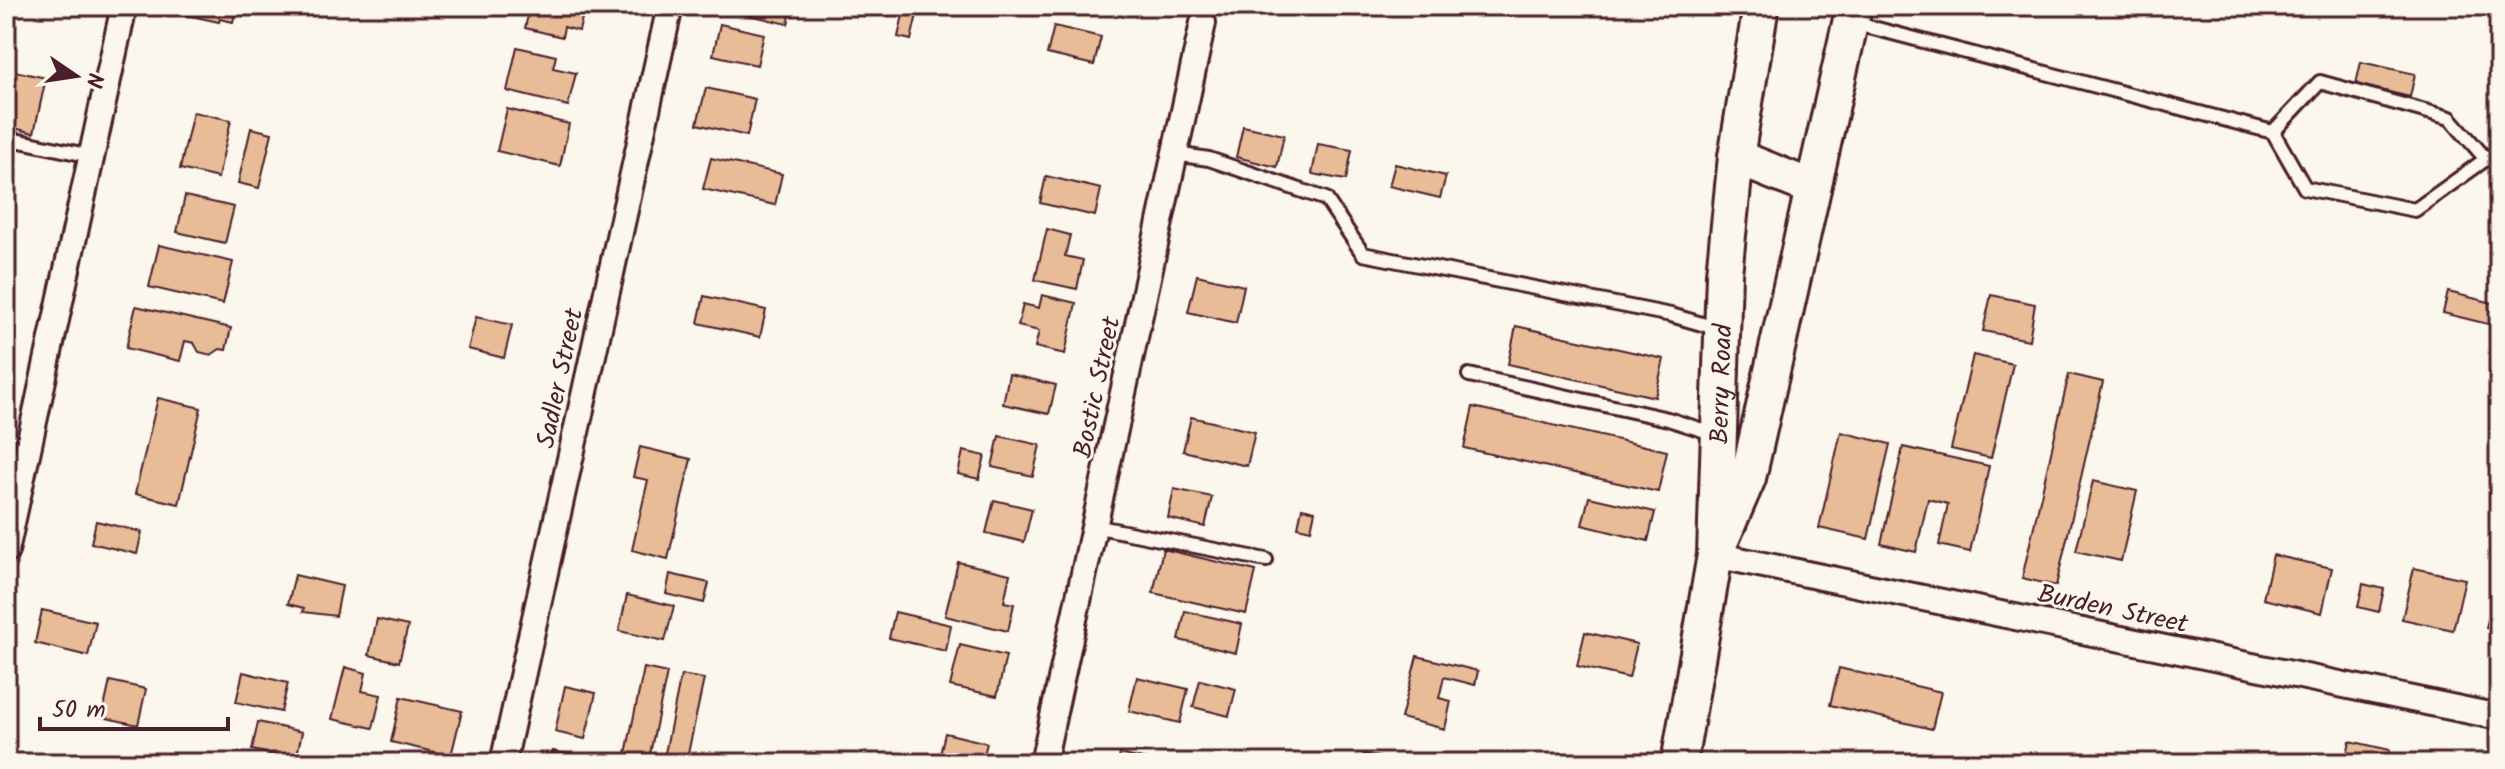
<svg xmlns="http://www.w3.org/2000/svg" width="2505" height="769" viewBox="0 0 2505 769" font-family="Kalam,sans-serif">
	<rect width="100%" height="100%" fill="#fbf7ec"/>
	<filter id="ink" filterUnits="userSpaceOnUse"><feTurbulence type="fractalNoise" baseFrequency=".0125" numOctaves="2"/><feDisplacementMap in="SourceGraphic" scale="16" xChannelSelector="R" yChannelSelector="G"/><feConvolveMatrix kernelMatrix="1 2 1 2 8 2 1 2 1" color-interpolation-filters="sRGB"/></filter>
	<g filter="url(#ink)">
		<g fill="#e7bc97" stroke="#4a1f2b" stroke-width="2">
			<path d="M184,6H237L233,22L220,19L219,22L182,14Z"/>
			<path d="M530,6H585L579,31L564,27L562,37L525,28Z"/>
			<path d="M732,6H792L788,24L731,11Z"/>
			<path d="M905,6H919L911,40L898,37Z"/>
			<path d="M720,24L764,34L757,65L713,55Z"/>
			<path d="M1054,26L1101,37L1094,65L1047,54Z"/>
			<path d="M517,47L556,56L553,68L576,73L568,106L507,91Z"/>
			<path d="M2361,62L2415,74L2410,97L2356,84Z"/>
			<path d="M10,70L46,78L34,133L6,126V88Z"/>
			<path d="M706,88L755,99L747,136L697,124Z"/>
			<path d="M507,109L569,124L560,166L497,151Z"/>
			<path d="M193,112L231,120L218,178L180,169Z"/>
			<path d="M1243,126L1284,135L1277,167L1236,157Z"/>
			<path d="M251,128L272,133L259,188L238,183Z"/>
			<path d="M1318,144L1352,150L1346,180L1312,174Z"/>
			<path d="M711,158L782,174L775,205L703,189Z"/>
			<path d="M1395,164L1446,176L1440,198L1389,186Z"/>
			<path d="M1046,176L1101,189L1095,216L1040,203Z"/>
			<path d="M185,196L234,207L225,243L177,232Z"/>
			<path d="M1047,229L1070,235L1065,256L1083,260L1077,289L1035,280Z"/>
			<path d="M159,245L233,262L223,304L149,287Z"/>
			<path d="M1197,275L1244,286L1236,323L1188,312Z"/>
			<path d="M2448,292L2497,304L2492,325L2443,313Z"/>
			<path d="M1042,295L1076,303L1065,354L1035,347L1039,331L1018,326L1023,304L1039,308Z"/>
			<path d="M1991,295L2035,304L2029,340L1983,331Z"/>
			<path d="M704,296L766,310L760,337L698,323Z"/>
			<path d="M136,306L231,328L226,350L220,349L211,355L199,352L194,343L185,341L180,361L126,348Z"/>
			<path d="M476,317L512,325L504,358L468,349Z"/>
			<path d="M1516,326L1664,359L1655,397L1508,364Z"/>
			<path d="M1973,355L2013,364L1991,458L1951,449Z"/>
			<path d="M1009,374L1056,385L1049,414L1003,404Z"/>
			<path d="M2069,374L2103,382L2056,586L2022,578Z"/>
			<path d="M158,398L201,408L179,504L135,494Z"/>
			<path d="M1473,407L1667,451L1658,492L1464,448Z"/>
			<path d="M1191,417L1255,432L1247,466L1183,451Z"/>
			<path d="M1841,432L1890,444L1868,539L1819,528Z"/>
			<path d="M999,436L1040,445L1033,476L992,467Z"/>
			<path d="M640,447L691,459L668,559L632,550L648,480L633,477Z"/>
			<path d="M1903,447L1989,466L1970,552L1939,545L1948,504L1928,499L1916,552L1881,544Z"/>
			<path d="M963,451L985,456L979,479L958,474Z"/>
			<path d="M2093,481L2137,491L2121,561L2076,551Z"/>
			<path d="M1174,489L1212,497L1205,527L1168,518Z"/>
			<path d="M1589,497L1655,512L1648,541L1582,525Z"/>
			<path d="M994,500L1032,509L1024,542L986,533Z"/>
			<path d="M1302,508L1315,511L1311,530L1298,527Z"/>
			<path d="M96,521L142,532L137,554L91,543Z"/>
			<path d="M1163,549L1256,571L1246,614L1153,593Z"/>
			<path d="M2273,555L2332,568L2322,613L2263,599Z"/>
			<path d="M958,562L1010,574L1004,602L1014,604L1008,631L945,616Z"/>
			<path d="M2414,568L2465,579L2453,630L2402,619Z"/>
			<path d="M670,574L709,583L704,603L666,594Z"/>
			<path d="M295,575L342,586L336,616L303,612L304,608L288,604Z"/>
			<path d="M2363,584L2384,589L2379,612L2358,607Z"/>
			<path d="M2496,585H2499V631L2486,628Z"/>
			<path d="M627,595L674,606L665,641L619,631Z"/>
			<path d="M42,610L96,622L88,656L35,643Z"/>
			<path d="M1185,611L1242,624L1236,653L1179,640Z"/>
			<path d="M895,612L951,625L946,651L889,638Z"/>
			<path d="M377,619L408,626L399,662L369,655Z"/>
			<path d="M1585,632L1637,644L1629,678L1577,666Z"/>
			<path d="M960,645L1006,656L997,696L950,686Z"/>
			<path d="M1417,656L1478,671L1475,685L1444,677L1439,698L1451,701L1445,729L1401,718Z"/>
			<path d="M345,667L366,673L362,691L381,695L373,728L332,719Z"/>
			<path d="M644,668L667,673L648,763H624Z"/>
			<path d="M1839,668L1941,692L1932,729L1830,705Z"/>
			<path d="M243,672L288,683L281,712L236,702Z"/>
			<path d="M681,675L704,679L686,763H663Z"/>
			<path d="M1137,677L1188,689L1180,723L1129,711Z"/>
			<path d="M1200,680L1236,689L1229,716L1193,707Z"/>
			<path d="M110,681L146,689L138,725L102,717Z"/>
			<path d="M565,686L596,693L585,739L555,732Z"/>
			<path d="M401,697L462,711L451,756L391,742Z"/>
			<path d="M258,722L302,732L296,760L252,750Z"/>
			<path d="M945,733L987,743L982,763H938Z"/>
			<path d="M2350,741L2390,750L2387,763H2345Z"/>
			<path d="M553,751L589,759L588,763H550Z"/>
			<path d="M1120,754L1151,761V763H1118Z"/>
			<path d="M1364,754L1405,763H1362Z"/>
		</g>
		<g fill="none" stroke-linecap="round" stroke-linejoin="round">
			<g stroke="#4a1f2b" stroke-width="18">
				<g id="lane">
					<path d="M1854,23L2273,132L2305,188L2415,210L2486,159L2450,118L2320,82L2273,132"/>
					<path d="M6,138L91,156"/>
					<path d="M1175,154L1209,159L1326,199L1363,254L1671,315L1719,329"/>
					<path d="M1469,375L1668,419L1715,434"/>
					<path d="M1094,526L1266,560"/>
				</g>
			</g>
			<g stroke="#4a1f2b" stroke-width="30">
				<g id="street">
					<path d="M6,551L124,6"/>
					<path d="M1715,555L2499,717"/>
					<path d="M503,763L670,6"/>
					<path d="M1043,763L1203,23"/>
				</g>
			</g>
			<g stroke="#4a1f2b" stroke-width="40">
				<g id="secondary">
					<path d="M1736,157L1813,188"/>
					<path d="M1721,540L1748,478L1854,6"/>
					<path id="s1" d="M1679,763L1715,555L1724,274L1736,157L1761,6"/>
				</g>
			</g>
			<use href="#lane" stroke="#fbf7ec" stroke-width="12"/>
			<use href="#street" stroke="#fbf7ec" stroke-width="24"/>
			<use href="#secondary" stroke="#fbf7ec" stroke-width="34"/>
		</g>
	</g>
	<g text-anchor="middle" stroke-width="6" stroke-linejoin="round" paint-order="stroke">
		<g font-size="26" fill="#4a1f2b" stroke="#fbf7ec">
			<text transform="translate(559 378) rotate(-78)" y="9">Sadler Street</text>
			<text dy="9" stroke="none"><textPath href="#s1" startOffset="382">Berry Road</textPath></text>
			<text transform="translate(1096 387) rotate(-78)" y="9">Bostic Street</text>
			<text transform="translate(2113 608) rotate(12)" y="9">Burden Street</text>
		</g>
	</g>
	<rect width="2505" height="769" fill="none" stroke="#fbf7ec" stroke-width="32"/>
	<rect x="16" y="16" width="2473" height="737" fill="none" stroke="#4a1f2b" stroke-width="3" filter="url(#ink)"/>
	<g transform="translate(76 76) rotate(103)" stroke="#fbf7ec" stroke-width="6" paint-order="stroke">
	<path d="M0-6L14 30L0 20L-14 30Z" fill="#4a1f2b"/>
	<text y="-12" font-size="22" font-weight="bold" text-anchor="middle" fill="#4a1f2b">N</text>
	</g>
	<path d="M40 717v12h188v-12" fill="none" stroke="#4a1f2b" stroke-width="4"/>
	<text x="52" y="717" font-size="24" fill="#4a1f2b" stroke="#fbf7ec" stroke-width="6" paint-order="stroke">50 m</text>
</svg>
